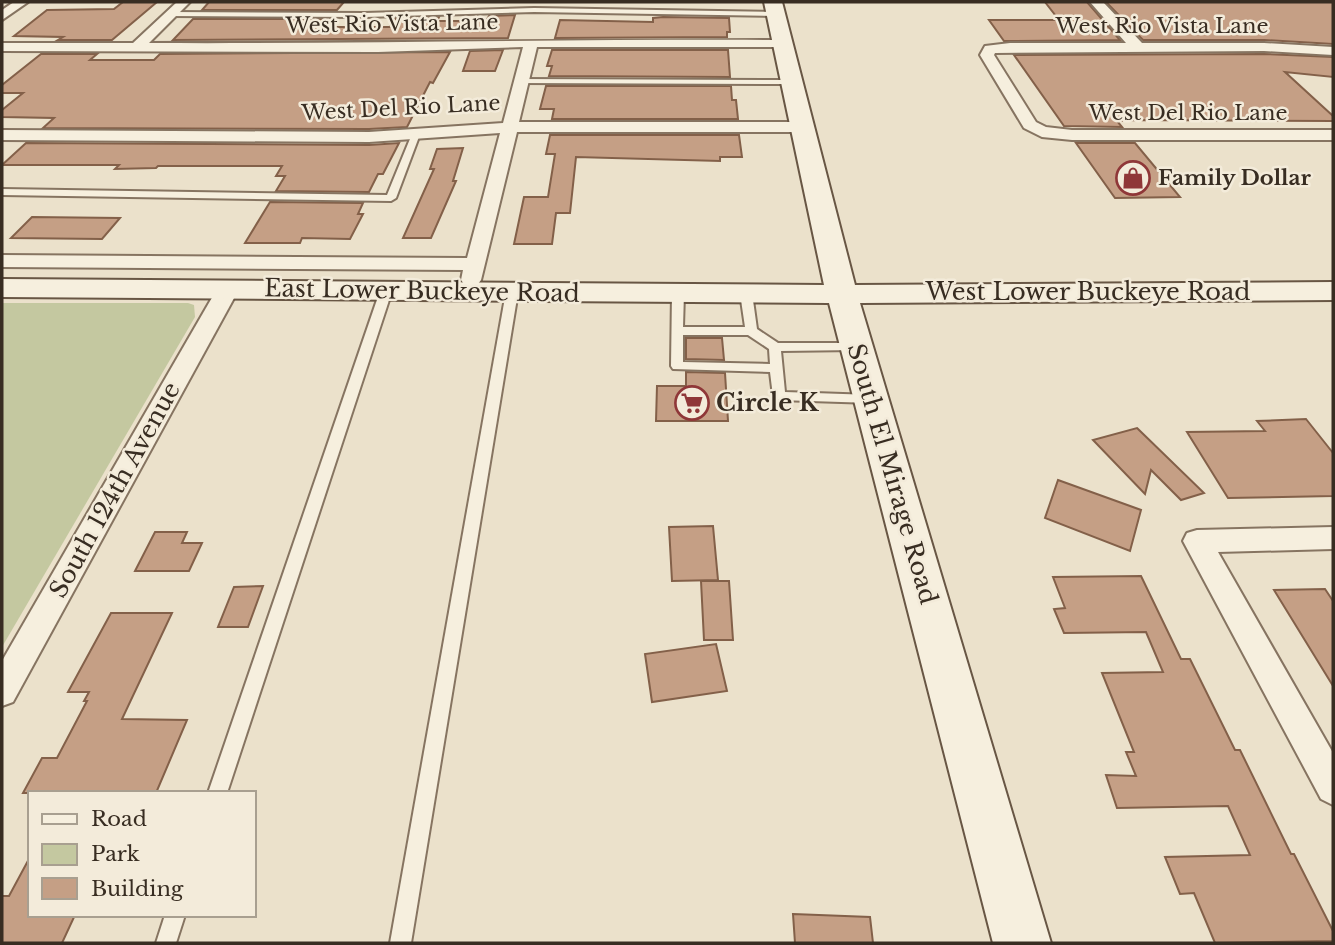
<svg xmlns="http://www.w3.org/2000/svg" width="1335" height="945" viewBox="0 0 1335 945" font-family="'Libre Baskerville',serif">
	<rect width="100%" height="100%" fill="#ebe1cb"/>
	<path fill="#c4c8a0" d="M2,303H188L194,305L195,317L2,647Z"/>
	<g fill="#c59f85" stroke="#836049" stroke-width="2">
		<path d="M123,2H157L112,40H58L63,37L14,36L47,10L114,9Z"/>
		<path d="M209,2H344L337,10H202Z"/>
		<path d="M1045,2H1087L1120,40L1004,41L989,20H1059Z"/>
		<path d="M1106,2H1333V44L1264,40H1143Z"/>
		<path d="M515,15L508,38L173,40L193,19H330L325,27H390L394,19L439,17L437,21H486L489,16Z"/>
		<path d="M663,17L729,18L730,32H727V37L555,38L560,20L653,22V18Z"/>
		<path d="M503,50L495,71H463L470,51Z"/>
		<path d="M552,50H728L730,77L549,76L552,66H547Z"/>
		<path d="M450,52L433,83L430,82L407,127L369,129L43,128L54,118L2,117V110L23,93H2V85L41,54H97L90,60H154L160,54Z"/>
		<path d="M1264,54L1333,57V77L1285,72L1333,116V121L1136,120L1117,121L1122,127L1064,126L1014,55Z"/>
		<path d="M546,86H731L732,100H736L738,119H552L554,109H540Z"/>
		<path d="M550,135H739L742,157H720V161L576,157L570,213H556L552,244H514L524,197H548L555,154H546Z"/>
		<path d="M26,143L369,145L399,143L383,174H378L369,192L276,191L285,176H276L282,166H158L156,168L115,169L119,165H2Z"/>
		<path d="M1076,143H1135L1180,197L1115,198Z"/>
		<path d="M463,148L453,181H456L431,238H403L434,169H430L437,149Z"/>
		<path d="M270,202L363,203L358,214H363L350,239L302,238L300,243H245Z"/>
		<path d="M32,217L120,218L102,239L11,238Z"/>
		<path d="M686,338H722L724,360L686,359Z"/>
		<path d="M686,372L725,373L728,421H656L657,386H686Z"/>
		<path d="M1306,419L1333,453V496L1228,498L1187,432L1265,431L1257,421Z"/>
		<path d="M1137,428L1204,493L1181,500L1151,470L1145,494L1093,440Z"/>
		<path d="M1058,480L1141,510L1130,551L1045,518Z"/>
		<path d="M713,526L718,580L672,581L669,527Z"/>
		<path d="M155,532H187L182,543H202L189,571H135Z"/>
		<path d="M1141,576L1181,659H1190L1235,750H1240L1291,854H1294L1333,931V941L1215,943L1194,893L1180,894L1165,857L1250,855L1228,806L1117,808L1106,775L1136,776L1126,752H1134L1102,673L1163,672L1146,632L1064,633L1054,609L1065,608L1053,577Z"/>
		<path d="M701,581H729L733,640H704Z"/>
		<path d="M263,586L248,627H218L234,587Z"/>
		<path d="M1325,589L1333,601V686L1274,590Z"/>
		<path d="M111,613H172L122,719L187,720L156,793H23L42,758H57L87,701H84L89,692H68Z"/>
		<path d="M716,644L727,691L652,702L645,654Z"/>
		<path d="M30,857V915H75L62,943H2V896H9Z"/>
		<path d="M793,914L870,917L873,943H795Z"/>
	</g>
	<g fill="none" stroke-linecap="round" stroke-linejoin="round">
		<g stroke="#867461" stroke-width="4">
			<g id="service">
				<path d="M534,8L776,12L780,14L776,16L534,12L365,17L171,16L167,14L171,12L365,13Z"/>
				<path d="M518,79L792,80L796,82L792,84L521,83H518Z"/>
				<path d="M416,131L420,134L396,198L391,201L2,195V189L387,195L412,134Z"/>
				<path d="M386,288L392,291L227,793H208L380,291Z"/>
				<path d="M512,289L518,292L411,943H390L506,292Z"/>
				<path d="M678,290L684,293L683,327H745L740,293L746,290L752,293L757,329L778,343H860L862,346L856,350L781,351L785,392L872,395L878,399L872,403L779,400L773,396L770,372L673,369L671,366L672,293ZM683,335H748L769,349L770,364L683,362Z"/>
				<path d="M165,915H185L176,943H156Z"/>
			</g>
		</g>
		<g stroke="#867461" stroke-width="4">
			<g id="minor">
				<path d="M14,2H28L2,20V10Z"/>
				<path d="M177,2H190L149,43C360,44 572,39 783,40L788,41V47H537L519,122H803L811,127L803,132H517L481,280L478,284H464L461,280L463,270L2,267V255L467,258L500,133L369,142L2,140V130L369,132L503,123L523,47L378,52L2,51V43H133Z"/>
				<path d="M1090,2H1103L1142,43H1264L1333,47V55L1264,51L995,53L994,55L1036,122L1046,127L1072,130H1333V140H1072L1042,137L1024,128L980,55L985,46L1010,43H1126Z"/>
				<path d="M228,283L235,285L239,289L13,702L2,706V661L217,289L221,285Z"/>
				<path d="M1333,527V549L1218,552L1333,753V805L1321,799L1183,541L1187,533L1197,530Z"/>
			</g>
		</g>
		<g stroke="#685644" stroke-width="4">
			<path id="secondary" d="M764,2H782L855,285L1333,282V300L860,303L1051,943H993L829,303L2,297V279L824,285Z"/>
		</g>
		<use href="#service" fill="#f6efde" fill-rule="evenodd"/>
		<use href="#minor" fill="#f6efde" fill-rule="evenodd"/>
		<use href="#secondary" fill="#f6efde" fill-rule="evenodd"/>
	</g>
	<defs>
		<g id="shop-ring" transform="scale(1.75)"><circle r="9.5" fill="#f3ebda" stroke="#8f3738" stroke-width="1.5"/><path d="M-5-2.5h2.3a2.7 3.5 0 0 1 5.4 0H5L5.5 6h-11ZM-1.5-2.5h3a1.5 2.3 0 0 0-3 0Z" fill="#8f3738"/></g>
		<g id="supermarket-ring" transform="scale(1.75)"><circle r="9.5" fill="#f3ebda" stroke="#8f3738" stroke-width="1.5"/><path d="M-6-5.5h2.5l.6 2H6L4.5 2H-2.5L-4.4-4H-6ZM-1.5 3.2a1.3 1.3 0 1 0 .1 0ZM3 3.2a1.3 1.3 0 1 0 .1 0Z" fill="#8f3738"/></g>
	</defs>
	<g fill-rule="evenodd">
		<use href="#shop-ring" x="1133" y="178"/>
		<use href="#supermarket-ring" x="692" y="403"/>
	</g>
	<g text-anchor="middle" stroke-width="5" stroke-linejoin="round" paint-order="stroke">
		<g font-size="21" fill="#382d22" stroke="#f3ebda">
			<text transform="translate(392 24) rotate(-1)" y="7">West Rio Vista Lane</text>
			<text x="1162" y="33">West Rio Vista Lane</text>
			<text transform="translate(401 108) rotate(-3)" y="7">West Del Rio Lane</text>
			<text x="1188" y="120">West Del Rio Lane</text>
		</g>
		<g font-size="21" font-weight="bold" fill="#382d22" stroke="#f3ebda" text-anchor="start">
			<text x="1158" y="185">Family Dollar</text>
		</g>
		<g font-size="24" fill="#382d22" stroke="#f3ebda">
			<text transform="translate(422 291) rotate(1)" y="8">East Lower Buckeye Road</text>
			<text x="1088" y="300">West Lower Buckeye Road</text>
			<text transform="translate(892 474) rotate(74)" y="8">South El Mirage Road</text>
			<text transform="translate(115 490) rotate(-61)" y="8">South 124th Avenue</text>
		</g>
		<g font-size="24" font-weight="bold" fill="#382d22" stroke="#f3ebda" text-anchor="start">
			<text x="716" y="411">Circle K</text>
		</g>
	</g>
	<rect width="1335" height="945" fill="none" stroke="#382d22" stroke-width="7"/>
	<rect x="28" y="791" width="228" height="126" fill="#f3ebda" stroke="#a89f90" stroke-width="2"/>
	<rect x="42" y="814" width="35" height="10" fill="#f6efde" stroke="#a89f90" stroke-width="2"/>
	<text x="91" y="826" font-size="21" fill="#382d22">Road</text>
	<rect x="42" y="844" width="35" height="21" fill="#c4c8a0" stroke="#a89f90" stroke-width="2"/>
	<text x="91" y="861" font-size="21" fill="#382d22">Park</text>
	<rect x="42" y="878" width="35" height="21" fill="#c59f85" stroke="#a89f90" stroke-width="2"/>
	<text x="91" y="896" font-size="21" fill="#382d22">Building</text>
</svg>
